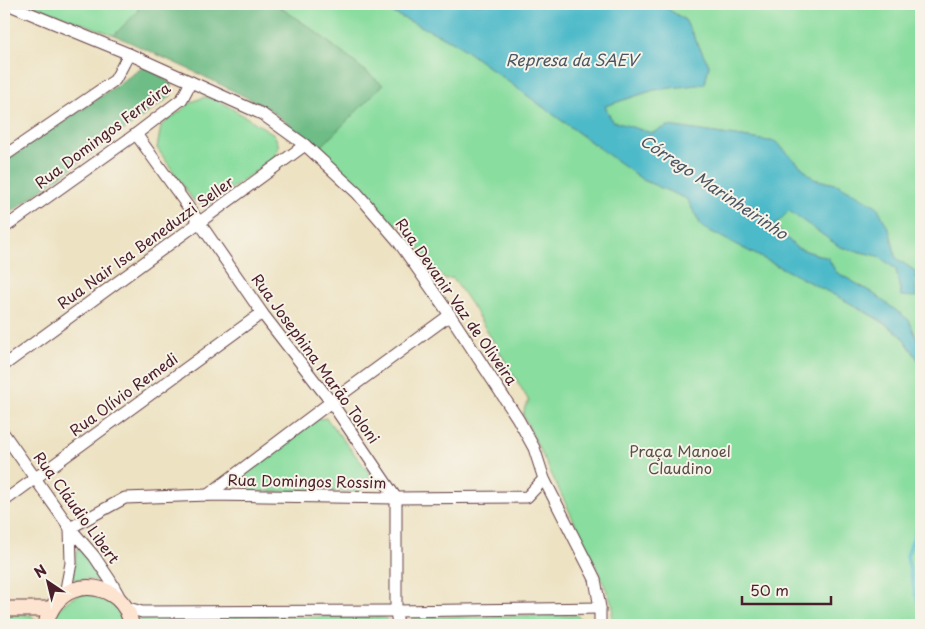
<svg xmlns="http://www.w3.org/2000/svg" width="925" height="629" viewBox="0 0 925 629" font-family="'Playpen Sans',sans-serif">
	<rect width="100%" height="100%" fill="#f7f3e8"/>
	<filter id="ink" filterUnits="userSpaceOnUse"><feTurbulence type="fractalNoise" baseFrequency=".02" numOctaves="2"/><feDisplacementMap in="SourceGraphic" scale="10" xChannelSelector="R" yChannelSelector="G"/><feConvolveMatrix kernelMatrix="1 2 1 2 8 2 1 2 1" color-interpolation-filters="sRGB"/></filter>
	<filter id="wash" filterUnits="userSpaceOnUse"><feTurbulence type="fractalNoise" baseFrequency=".0096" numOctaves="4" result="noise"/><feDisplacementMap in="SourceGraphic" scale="20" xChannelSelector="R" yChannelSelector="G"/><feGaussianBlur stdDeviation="1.12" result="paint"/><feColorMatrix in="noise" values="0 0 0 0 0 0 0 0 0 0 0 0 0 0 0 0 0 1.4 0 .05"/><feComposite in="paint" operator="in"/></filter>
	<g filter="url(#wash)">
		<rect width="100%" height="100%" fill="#ede2c2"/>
		<g fill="#89dd9f" stroke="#6a7e65">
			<path d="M29,4H140L137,12L114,35Z"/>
			<path d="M275,4H374L454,42L643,180L687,199L702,227L848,302L879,320L901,335L921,364V625H611L613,606L601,577L523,415L525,407L529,401L472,306L453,278L444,279L399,223L391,226L361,189L319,149L382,85L312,29Z"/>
			<path d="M660,4H921V349L909,320L871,292L836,272L828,258L797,248L774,226L789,210L840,247L878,256L896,269L901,296L915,271L896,258L890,232L839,185L814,179L776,142L668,126L652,133L612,122L605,106L654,90L705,83L709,65L685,20Z"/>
			<path d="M204,97L216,99L274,134L279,146L274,158L207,206L193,200L157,148L161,126L192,102Z"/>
			<path d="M326,418L330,423L368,471L371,479L367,486L359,491L254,492L248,486L244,479L246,472L318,419Z"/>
			<path d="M79,547H82L101,576L96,581L86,579L77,581L73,578L77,550Z"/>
			<path d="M81,594C106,594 116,602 124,625H51C56,609 66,600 81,594Z"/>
			<path d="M4,614L31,615L35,620V625H4Z"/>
			<path d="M577,615L584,623V625H406L414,617Z"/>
			<path d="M144,616L384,617L388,622L389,625H139V620Z"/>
		</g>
		<g fill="#6ebc86" stroke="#5c6e58">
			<path d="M140,4H275L312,29L383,85L319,149L268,108L195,72L114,35L137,12Z"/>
			<path d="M142,68H149L171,84V96L4,217V162Z"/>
		</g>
		<path fill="#4ebac9" stroke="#4c6c7a" d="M374,4H660L685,20L709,65L705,84L654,90L605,106L612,121L652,133L668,126L776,142L814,179L839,185L877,206L890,232L896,258L915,271L916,297L901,296L896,269L878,256L840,247L789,211L774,226L797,248L828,258L836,272L871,292L909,320L921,349V364L901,335L880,320L848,302L702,227L687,199L643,180L454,42Z"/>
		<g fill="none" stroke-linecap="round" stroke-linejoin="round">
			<path stroke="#4ebac9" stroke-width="4" d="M921,518L907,556L915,593L921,608"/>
		</g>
	</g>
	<g filter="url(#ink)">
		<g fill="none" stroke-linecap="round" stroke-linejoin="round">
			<g stroke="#623c42" stroke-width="13">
				<g id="street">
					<path d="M7,4L129,54L262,114L305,145L357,193L398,241L450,315L518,419L534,448L544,479L595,579L600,608V625"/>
					<path d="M136,134L199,222L262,313L331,402L396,498V611L398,625"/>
					<path d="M4,156L115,80L129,54"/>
					<path d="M4,228L136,134L182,99L191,82"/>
					<path d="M4,365L305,145"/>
					<path d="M4,434L70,528L94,556L110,580L121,600"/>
					<path d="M208,495L331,402L450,315"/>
					<path d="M4,501L262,313"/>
					<path d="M70,528L125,498L208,495L396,498L527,497L544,479"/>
					<path d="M65,594L71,563L70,528"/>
					<path d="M125,607L142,612L396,611L600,608"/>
				</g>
			</g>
			<g stroke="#623c42" stroke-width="17">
				<g id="secondary">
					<path d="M4,609H50"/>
					<path d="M46,625C52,590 89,576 117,598C125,605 130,615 131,625"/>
				</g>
			</g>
			<use href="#street" stroke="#fff" stroke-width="11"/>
			<use href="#secondary" stroke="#fde4d0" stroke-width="15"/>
		</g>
	</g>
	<g text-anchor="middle" stroke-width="4" stroke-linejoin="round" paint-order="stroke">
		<g font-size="15" fill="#4a1f2b" stroke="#f7f3e8">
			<text transform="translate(103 136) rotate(-37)" y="5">Rua Domingos Ferreira</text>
			<text transform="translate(146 243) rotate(-36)" y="5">Rua Nair Isa Beneduzzi Seller</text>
			<text transform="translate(456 302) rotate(55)" y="5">Rua Devanir Vaz de Oliveira</text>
			<text transform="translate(315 359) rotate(54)" y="5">Rua Josephina Marão Toloni</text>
			<text transform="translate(124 395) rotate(-36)" y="5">Rua Olívio Remedi</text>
			<text transform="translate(307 482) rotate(1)" y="5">Rua Domingos Rossim</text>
			<text transform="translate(76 508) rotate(54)" y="5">Rua Cláudio Libert</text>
		</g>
		<g font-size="15" fill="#5a4e48" stroke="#f7f3e8">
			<text x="680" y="457">Praça Manoel<tspan x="680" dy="17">Claudino</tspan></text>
		</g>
		<g font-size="16" font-style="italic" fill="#4b5562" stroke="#f7f3e8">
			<text x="572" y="66">Represa da SAEV</text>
			<text transform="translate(714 187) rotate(34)" y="6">Córrego Marinheirinho</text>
		</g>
	</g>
	<rect width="925" height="629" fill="none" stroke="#f7f3e8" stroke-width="20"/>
	<g transform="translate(48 582) rotate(325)" stroke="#f7f3e8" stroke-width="4" paint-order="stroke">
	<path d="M0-4L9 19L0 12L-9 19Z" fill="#4a1f2b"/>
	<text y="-8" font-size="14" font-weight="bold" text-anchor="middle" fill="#4a1f2b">N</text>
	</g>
	<path d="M742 596v8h89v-8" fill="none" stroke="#4a1f2b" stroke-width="2.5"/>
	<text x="750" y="596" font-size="15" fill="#4a1f2b" stroke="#f7f3e8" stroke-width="4" paint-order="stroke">50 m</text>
</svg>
